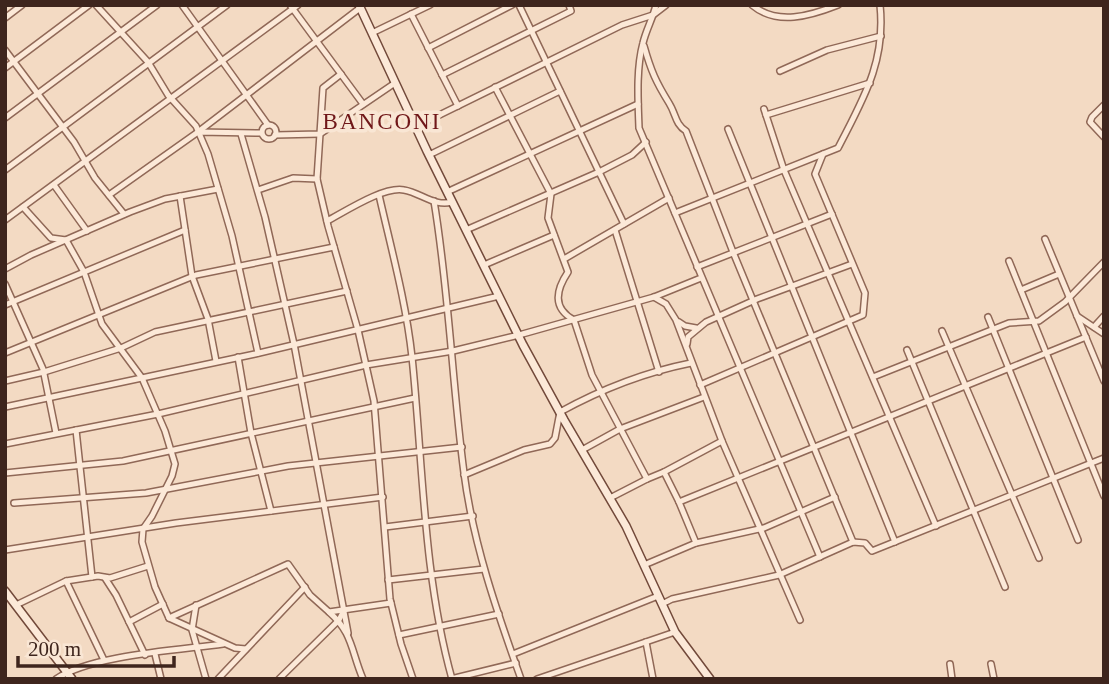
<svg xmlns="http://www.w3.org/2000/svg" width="1109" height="684" viewBox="0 0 1109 684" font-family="'Times New Roman',serif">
	<rect width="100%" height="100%" fill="#f3dac3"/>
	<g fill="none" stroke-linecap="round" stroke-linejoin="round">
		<g stroke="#906857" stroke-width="8">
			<g id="street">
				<path d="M96,5L148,62L168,95L196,126L208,154L232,236L258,353"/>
				<path d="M182,5L268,125"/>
				<path d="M290,5L363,104"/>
				<path d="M519,5L624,224"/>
				<path d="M656,5C653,18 646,30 643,43C636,69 638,100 639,128L820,557"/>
				<path d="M752,5C777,26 810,16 838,5"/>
				<path d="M411,14L458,106"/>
				<path d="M5,18L22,5"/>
				<path d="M372,33L430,5"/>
				<path d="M644,46C651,71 656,82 669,103C676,114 675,124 686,131L733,252L853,542"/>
				<path d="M428,48L512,5"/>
				<path d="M5,50L74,142L95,178L124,214"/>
				<path d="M5,68L89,5"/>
				<path d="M780,71L827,50L881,36"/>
				<path d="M341,74L323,88L317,179L328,226L358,330L374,401L390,599L401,644L413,679"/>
				<path d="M442,75L571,11L569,5"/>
				<path d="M495,87L551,194L548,218L568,272C556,290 552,308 574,320L592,375L647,479L664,472L679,502"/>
				<path d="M1104,105L1092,117L1090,122L1104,137"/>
				<path d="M764,109L784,170L936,526"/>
				<path d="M766,115L870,83"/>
				<path d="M5,118L157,5"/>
				<circle cx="269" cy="132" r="7"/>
				<path d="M415,127L622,25L653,15L666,5"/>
				<path d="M728,129L895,542"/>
				<path d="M198,132L360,8"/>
				<path d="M241,134L265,217L294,344L348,633"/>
				<path d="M275,135L320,134L395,83"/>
				<path d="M429,155L560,91"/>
				<path d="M5,170L227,5"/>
				<path d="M54,185L87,231"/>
				<path d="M258,190L293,178L317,179"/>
				<path d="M447,192L638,104"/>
				<path d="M109,195L198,132L261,133"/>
				<path d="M379,195C391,248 406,302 412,357C423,463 423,575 452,679"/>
				<path d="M180,196L192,276L208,319L216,361"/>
				<path d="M434,201C449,291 452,382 464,473C473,543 497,612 521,679"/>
				<path d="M23,207L51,238L66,240L84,272L102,324L142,378L165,431L175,464L172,476L152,516L143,529L142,542L155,587L169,618L235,648L246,649"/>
				<path d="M675,213L838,148C863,99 886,62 880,5"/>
				<path d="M5,220L298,5"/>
				<path d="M327,221C346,211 384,186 404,190C421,193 435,207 452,202"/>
				<path d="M466,230L599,172L632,155L646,142"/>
				<path d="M615,230L659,372"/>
				<path d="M1045,239L1104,381"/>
				<path d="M564,259L669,198"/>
				<path d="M1009,261L1104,496"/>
				<path d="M484,265L554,235"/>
				<path d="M697,267L832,214"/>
				<path d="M5,269L31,255L130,212L165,199L218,189"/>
				<path d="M5,284L43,369L56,433"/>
				<path d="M1021,290L1059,274"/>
				<path d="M654,297L666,304L676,320L722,441L800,620"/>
				<path d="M5,305L185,230"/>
				<path d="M1077,316L1104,334"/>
				<path d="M988,317L1078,540"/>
				<path d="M679,322L685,326L696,328"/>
				<path d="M1094,327L1104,316"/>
				<path d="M942,331L1039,558"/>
				<path d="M687,344L688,337L706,322L757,299L852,264"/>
				<path d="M907,350L1005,587"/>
				<path d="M5,353L196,275L334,247"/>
				<path d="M238,357L251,433L271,511"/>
				<path d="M873,377L1009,323L1039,321L1065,302L1104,262"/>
				<path d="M5,381L44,372L121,348L155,332L347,291"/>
				<path d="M700,385L863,315L865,293L815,174L823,154"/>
				<path d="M5,407L255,354L499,296"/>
				<path d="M76,430L92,577"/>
				<path d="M5,444L158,414L366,365L453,351L519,335L654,297L701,278"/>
				<path d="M582,450L620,429L704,397"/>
				<path d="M664,472L722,441"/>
				<path d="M5,473L123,461L415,398"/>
				<path d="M464,475L524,450L550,444L555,438L560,412C600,390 646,372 691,363"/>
				<path d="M610,498L647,479"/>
				<path d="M14,503L146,493L288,466L462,447"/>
				<path d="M385,527L473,516"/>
				<path d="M696,543L764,528L835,497"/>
				<path d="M5,550L176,523L383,497"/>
				<path d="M644,565L696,543L679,502L1086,337"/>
				<path d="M105,578L116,595L145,655"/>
				<path d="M388,580L484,569"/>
				<path d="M66,581L104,660"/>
				<path d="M662,604L672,599L779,575L853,542L865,543L872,551L1104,458"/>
				<path d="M16,605L66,581L98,576L110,578L148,566"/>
				<path d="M196,605L192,630L206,679"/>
				<path d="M329,612C353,633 351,651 363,679"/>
				<path d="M169,618L288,564L310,595L329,612L391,603"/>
				<path d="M129,622L163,604"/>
				<path d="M399,635L499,614"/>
				<path d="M646,642L653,679"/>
				<path d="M155,654L161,679"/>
				<path d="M513,654L658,596"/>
				<path d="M950,664L952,679"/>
				<path d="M991,664L994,679"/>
				<path d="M56,679C91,655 180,650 223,644"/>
				<path d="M218,679L305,587"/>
				<path d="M279,679L339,620L344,610"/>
				<path d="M451,679L516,663"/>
				<path d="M537,679L675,632"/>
			</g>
		</g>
		<g stroke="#72493a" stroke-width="10">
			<g id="secondary">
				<path d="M359,5L427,151L523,345L564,420L626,526L675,632L710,679"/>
				<path d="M5,591L72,679"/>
			</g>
		</g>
		<use href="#street" stroke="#fce9d8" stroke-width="5"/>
		<use href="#secondary" stroke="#fce9d8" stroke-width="7"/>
	</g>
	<g text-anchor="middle" stroke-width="7" stroke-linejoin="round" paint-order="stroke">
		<g font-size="23" letter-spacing="2" fill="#701719" stroke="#f9e6d4">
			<text x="382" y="129">BANCONI</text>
		</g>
	</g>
	<rect width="1109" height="684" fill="none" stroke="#3e251d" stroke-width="14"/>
	<path d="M18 656v10h156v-10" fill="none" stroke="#3e251d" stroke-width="3.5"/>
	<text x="28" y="656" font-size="21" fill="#3e251d" stroke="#f9e6d4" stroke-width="5" paint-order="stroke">200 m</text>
</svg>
